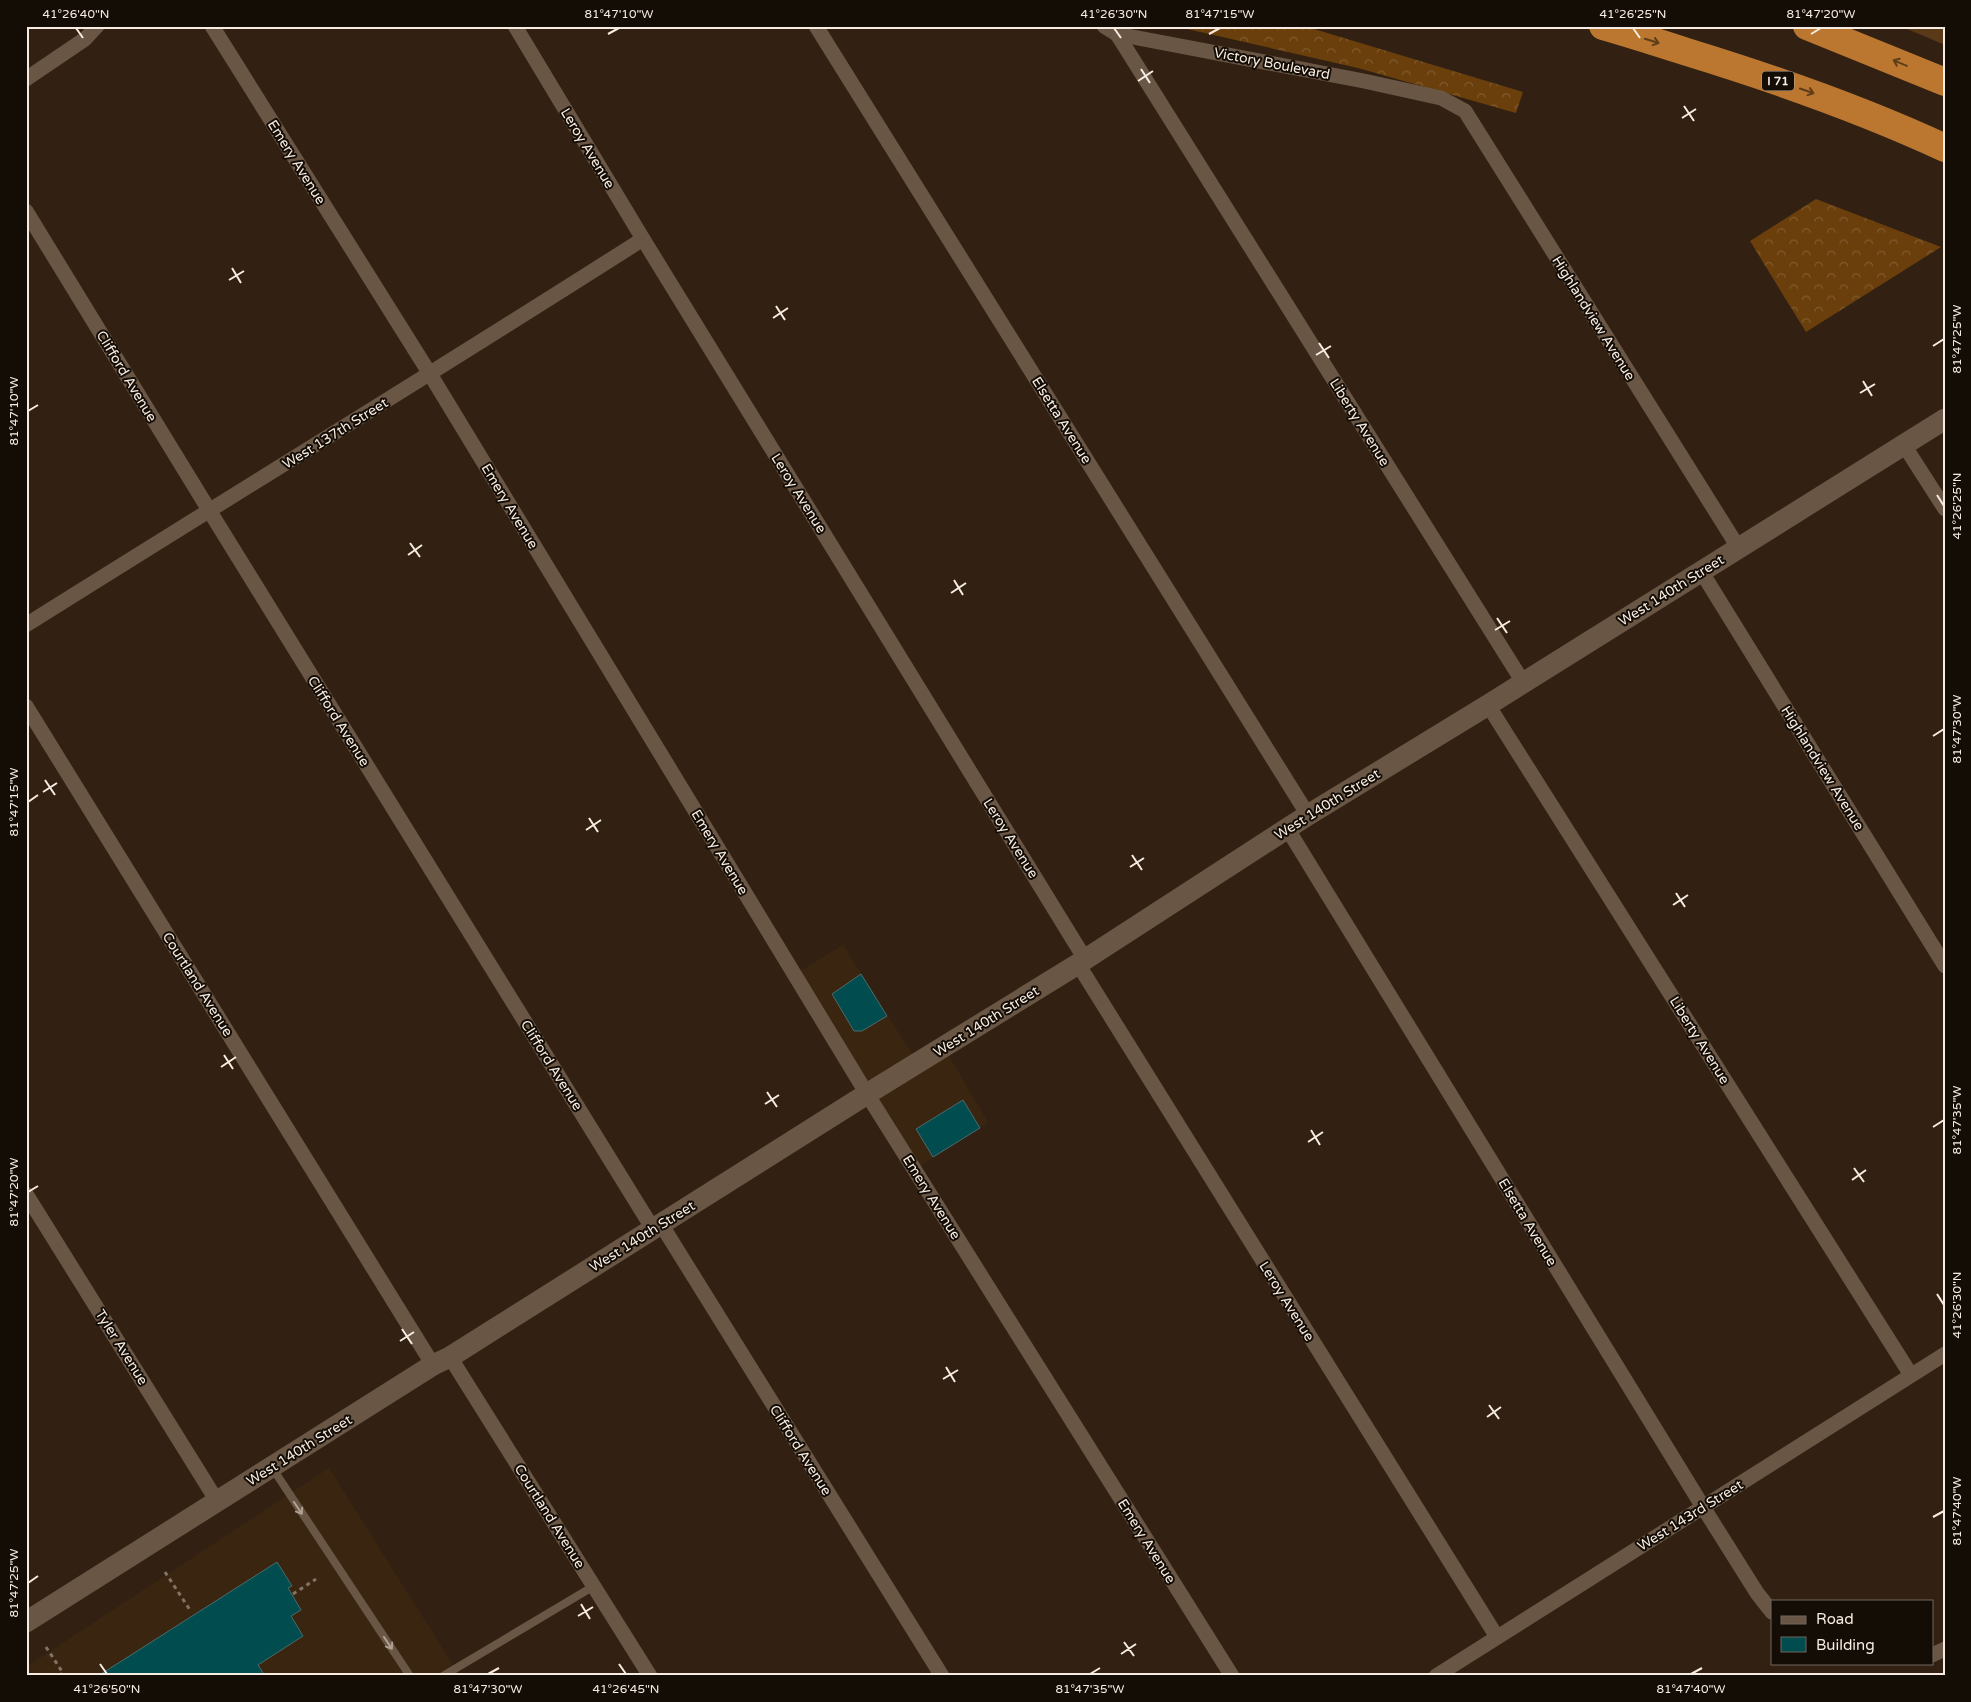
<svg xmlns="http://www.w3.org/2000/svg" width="1971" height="1702" viewBox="0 0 1971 1702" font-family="'Varela Round',sans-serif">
	<defs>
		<pattern id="forest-crowns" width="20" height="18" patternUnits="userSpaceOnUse" patternTransform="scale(1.25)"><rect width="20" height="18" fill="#6a3f0c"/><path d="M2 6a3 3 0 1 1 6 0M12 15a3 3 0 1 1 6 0" fill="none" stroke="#805b2f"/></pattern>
	</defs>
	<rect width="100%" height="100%" fill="#322112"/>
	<g fill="#3a2510">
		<path d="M843,945L914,1057L940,1041L988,1122L920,1166L799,972Z"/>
		<path d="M329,1468L460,1676H26V1667Z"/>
	</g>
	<path fill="#593918" d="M1900,26H1945V45Z"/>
	<g fill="url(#forest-crowns)">
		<path d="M1174,26H1304L1523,92L1516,113L1358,68Z"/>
		<path d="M1816,199L1941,247L1806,332L1750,241Z"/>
	</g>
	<g fill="#004c4e" stroke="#4c6b6c">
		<path d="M861,974L887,1016L862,1031H854L832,994Z"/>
		<path d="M963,1100L980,1128L933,1157L916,1129Z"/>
		<path d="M277,1562L292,1586L288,1588L301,1610L291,1616L303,1636L258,1665L265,1676H98Z"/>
	</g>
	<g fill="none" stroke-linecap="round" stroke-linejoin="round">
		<g stroke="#827367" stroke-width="3" stroke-dasharray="4 4" stroke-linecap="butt">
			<path d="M165,1572L190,1610"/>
			<path d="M293,1594L316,1579"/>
			<path d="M46,1647L63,1673L59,1676"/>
		</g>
		<g stroke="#695645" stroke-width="8">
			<path d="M273,1469L410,1676"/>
			<path d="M443,1676L594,1586"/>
		</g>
		<g stroke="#695645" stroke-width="15">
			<path d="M212,26L430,374L867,1094L1232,1676"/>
			<path d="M515,26L643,239L1085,959"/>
			<path d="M816,26L1308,815"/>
			<path d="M1104,26L1117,34L1364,81L1441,98L1465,111L1738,547"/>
			<path d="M1117,34L1523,682"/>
			<path d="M26,79L85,39L97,26"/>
			<path d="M26,211L209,510L653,1229"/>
			<path d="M1904,445L1945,509"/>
			<path d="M1701,571L1945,966"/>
			<path d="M26,625C231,496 438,370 643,239"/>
			<path d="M1488,705L1911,1375"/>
			<path d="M26,706L433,1365"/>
			<path d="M1287,828L1703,1507L1757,1593L1772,1612"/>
			<path d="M1078,964L1497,1637"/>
			<path d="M26,1194L217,1501"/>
			<path d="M661,1224L942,1676"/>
			<path d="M450,1357L650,1676"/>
			<path d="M1932,1655L1945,1649"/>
			<path d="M1436,1676L1945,1354"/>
		</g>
		<path stroke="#695645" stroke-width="21" d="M26,1622L433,1365L450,1357L867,1094L1078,964L1308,815L1488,705L1945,419"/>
		<g stroke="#bb772f" stroke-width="28">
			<path d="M1603,26C1631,34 1659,43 1687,52C1775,79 1861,109 1945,148"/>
			<path d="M1807,26L1945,82"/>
		</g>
	</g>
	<defs><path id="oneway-shaft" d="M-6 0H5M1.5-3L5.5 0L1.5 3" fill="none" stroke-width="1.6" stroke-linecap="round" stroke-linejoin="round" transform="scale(1.25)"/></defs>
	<g stroke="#5f3d18">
		<use href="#oneway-shaft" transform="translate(1652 41) rotate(17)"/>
		<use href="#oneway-shaft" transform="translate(1900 63) rotate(-157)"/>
		<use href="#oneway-shaft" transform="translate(1807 91) rotate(19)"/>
	</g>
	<g stroke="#b0a194">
		<use href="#oneway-shaft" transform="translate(298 1508) rotate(56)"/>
		<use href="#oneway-shaft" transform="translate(388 1643) rotate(56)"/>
	</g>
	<path fill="none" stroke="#f7ece2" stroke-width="2" d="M76,28L83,38M1114,28L1121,38M1633,28L1640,38M608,34L619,28M1209,34L1220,28M1811,34L1821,28M1141,69L1150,83M1138,81L1153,71M1684,106L1694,121M1682,118L1696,109M232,268L241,283M229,280L244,271M776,306L785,320M773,318L788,308M1319,343L1329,358M1933,346L1944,339M1316,355L1331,346M1863,381L1872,396M1860,393L1875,384M28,411L38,405M1937,495L1944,506M410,543L420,557M408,555L422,545M954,580L963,595M951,593L966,583M1497,618L1507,633M1495,630L1510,621M1933,736L1944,729M45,780L55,795M43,792L57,783M28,802L38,795M589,818L598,832M586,830L601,820M1132,855L1142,870M1130,867L1144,858M1676,893L1685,907M1673,905L1688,895M224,1055L233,1069M221,1067L236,1057M767,1092L777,1107M765,1104L779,1095M1933,1127L1944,1120M1311,1130L1320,1145M1308,1142L1323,1132M1854,1168L1864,1182M1852,1180L1866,1170M28,1192L38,1186M1937,1294L1944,1305M402,1329L412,1344M400,1341L414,1332M946,1367L955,1382M943,1379L958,1370M1489,1405L1499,1419M1487,1417L1501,1407M1933,1517L1944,1511M28,1583L38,1576M581,1604L590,1619M578,1616L593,1607M1124,1642L1134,1656M1121,1654L1136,1644M100,1664L107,1674M619,1664L626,1674M488,1674L499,1668M1090,1674L1100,1668M1691,1674L1702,1668"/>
	<g text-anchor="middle" stroke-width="4" stroke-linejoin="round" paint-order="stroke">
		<rect fill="#140d06" stroke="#b3a9a0" stroke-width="1" x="1762" y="71.5" width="32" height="19" rx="4"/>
		<g font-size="12" font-weight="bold" fill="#f7ece2">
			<text x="1778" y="85">I 71</text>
		</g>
		<g font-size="14" fill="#f7ece2" stroke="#140d06">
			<text transform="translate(1272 63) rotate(11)" y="5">Victory Boulevard</text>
			<text transform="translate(588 148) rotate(59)" y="5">Leroy Avenue</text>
			<text transform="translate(297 162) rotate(58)" y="5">Emery Avenue</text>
			<text transform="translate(1594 318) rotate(58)" y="5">Highlandview Avenue</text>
			<text transform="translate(127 376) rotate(59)" y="5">Clifford Avenue</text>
			<text transform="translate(1062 420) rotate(58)" y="5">Elsetta Avenue</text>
			<text transform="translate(1360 422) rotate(58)" y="5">Liberty Avenue</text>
			<text transform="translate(335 433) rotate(-32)" y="5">West 137th Street</text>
			<text transform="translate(799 493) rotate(58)" y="5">Leroy Avenue</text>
			<text transform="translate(510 506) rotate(59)" y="5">Emery Avenue</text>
			<text transform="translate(1671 590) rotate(-32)" y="5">West 140th Street</text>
			<text transform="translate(339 721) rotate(58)" y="5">Clifford Avenue</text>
			<text transform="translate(1823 768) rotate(58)" y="5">Highlandview Avenue</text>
			<text transform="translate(1327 804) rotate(-32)" y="5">West 140th Street</text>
			<text transform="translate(1011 838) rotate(58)" y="5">Leroy Avenue</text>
			<text transform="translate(720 852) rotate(59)" y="5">Emery Avenue</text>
			<text transform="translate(198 984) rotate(58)" y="5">Courtland Avenue</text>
			<text transform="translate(986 1021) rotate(-32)" y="5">West 140th Street</text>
			<text transform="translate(1700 1040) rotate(58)" y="5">Liberty Avenue</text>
			<text transform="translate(552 1065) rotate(58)" y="5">Clifford Avenue</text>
			<text transform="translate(932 1197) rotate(58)" y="5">Emery Avenue</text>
			<text transform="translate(1528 1222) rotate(59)" y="5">Elsetta Avenue</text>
			<text transform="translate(642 1236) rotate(-32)" y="5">West 140th Street</text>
			<text transform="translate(1287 1301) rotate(58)" y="5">Leroy Avenue</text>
			<text transform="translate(122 1347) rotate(58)" y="5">Tyler Avenue</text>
			<text transform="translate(299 1450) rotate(-32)" y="5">West 140th Street</text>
			<text transform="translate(801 1450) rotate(58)" y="5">Clifford Avenue</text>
			<text transform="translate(1690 1515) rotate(-32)" y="5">West 143rd Street</text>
			<text transform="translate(550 1516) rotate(58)" y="5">Courtland Avenue</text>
			<text transform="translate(1147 1541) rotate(58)" y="5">Emery Avenue</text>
		</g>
	</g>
	<rect width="1971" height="1702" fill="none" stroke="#140d06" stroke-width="55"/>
	<rect x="1771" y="1600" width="162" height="65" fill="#140d06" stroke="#6f665e"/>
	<rect x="1781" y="1616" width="25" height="8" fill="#695645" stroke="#6f665e"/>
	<text x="1816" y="1624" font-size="15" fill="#f7ece2">Road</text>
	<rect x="1781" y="1637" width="25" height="15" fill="#004c4e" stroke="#6f665e"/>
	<text x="1816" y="1650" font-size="15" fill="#f7ece2">Building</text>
	<rect x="28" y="28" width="1916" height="1646" fill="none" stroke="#f7ece2" stroke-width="2"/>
	<g font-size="12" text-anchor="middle" fill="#f7ece2">
		<text x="76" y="18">41°26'40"N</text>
		<text x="619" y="18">81°47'10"W</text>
		<text x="1114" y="18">41°26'30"N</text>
		<text x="1220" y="18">81°47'15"W</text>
		<text x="1633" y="18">41°26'25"N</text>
		<text x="1821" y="18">81°47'20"W</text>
		<text transform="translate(1957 339) rotate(-90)" y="4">81°47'25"W</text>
		<text transform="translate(14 411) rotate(-90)" y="4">81°47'10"W</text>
		<text transform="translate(1957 506) rotate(-90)" y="4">41°26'25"N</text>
		<text transform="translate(1957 729) rotate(-90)" y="4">81°47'30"W</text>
		<text transform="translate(14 802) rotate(-90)" y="4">81°47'15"W</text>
		<text transform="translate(1957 1120) rotate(-90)" y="4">81°47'35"W</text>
		<text transform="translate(14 1192) rotate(-90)" y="4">81°47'20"W</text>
		<text transform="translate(1957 1305) rotate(-90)" y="4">41°26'30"N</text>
		<text transform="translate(1957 1511) rotate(-90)" y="4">81°47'40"W</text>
		<text transform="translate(14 1583) rotate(-90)" y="4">81°47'25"W</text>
		<text x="107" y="1693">41°26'50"N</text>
		<text x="488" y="1693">81°47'30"W</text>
		<text x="626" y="1693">41°26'45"N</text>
		<text x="1090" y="1693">81°47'35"W</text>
		<text x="1691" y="1693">81°47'40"W</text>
	</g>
</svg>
